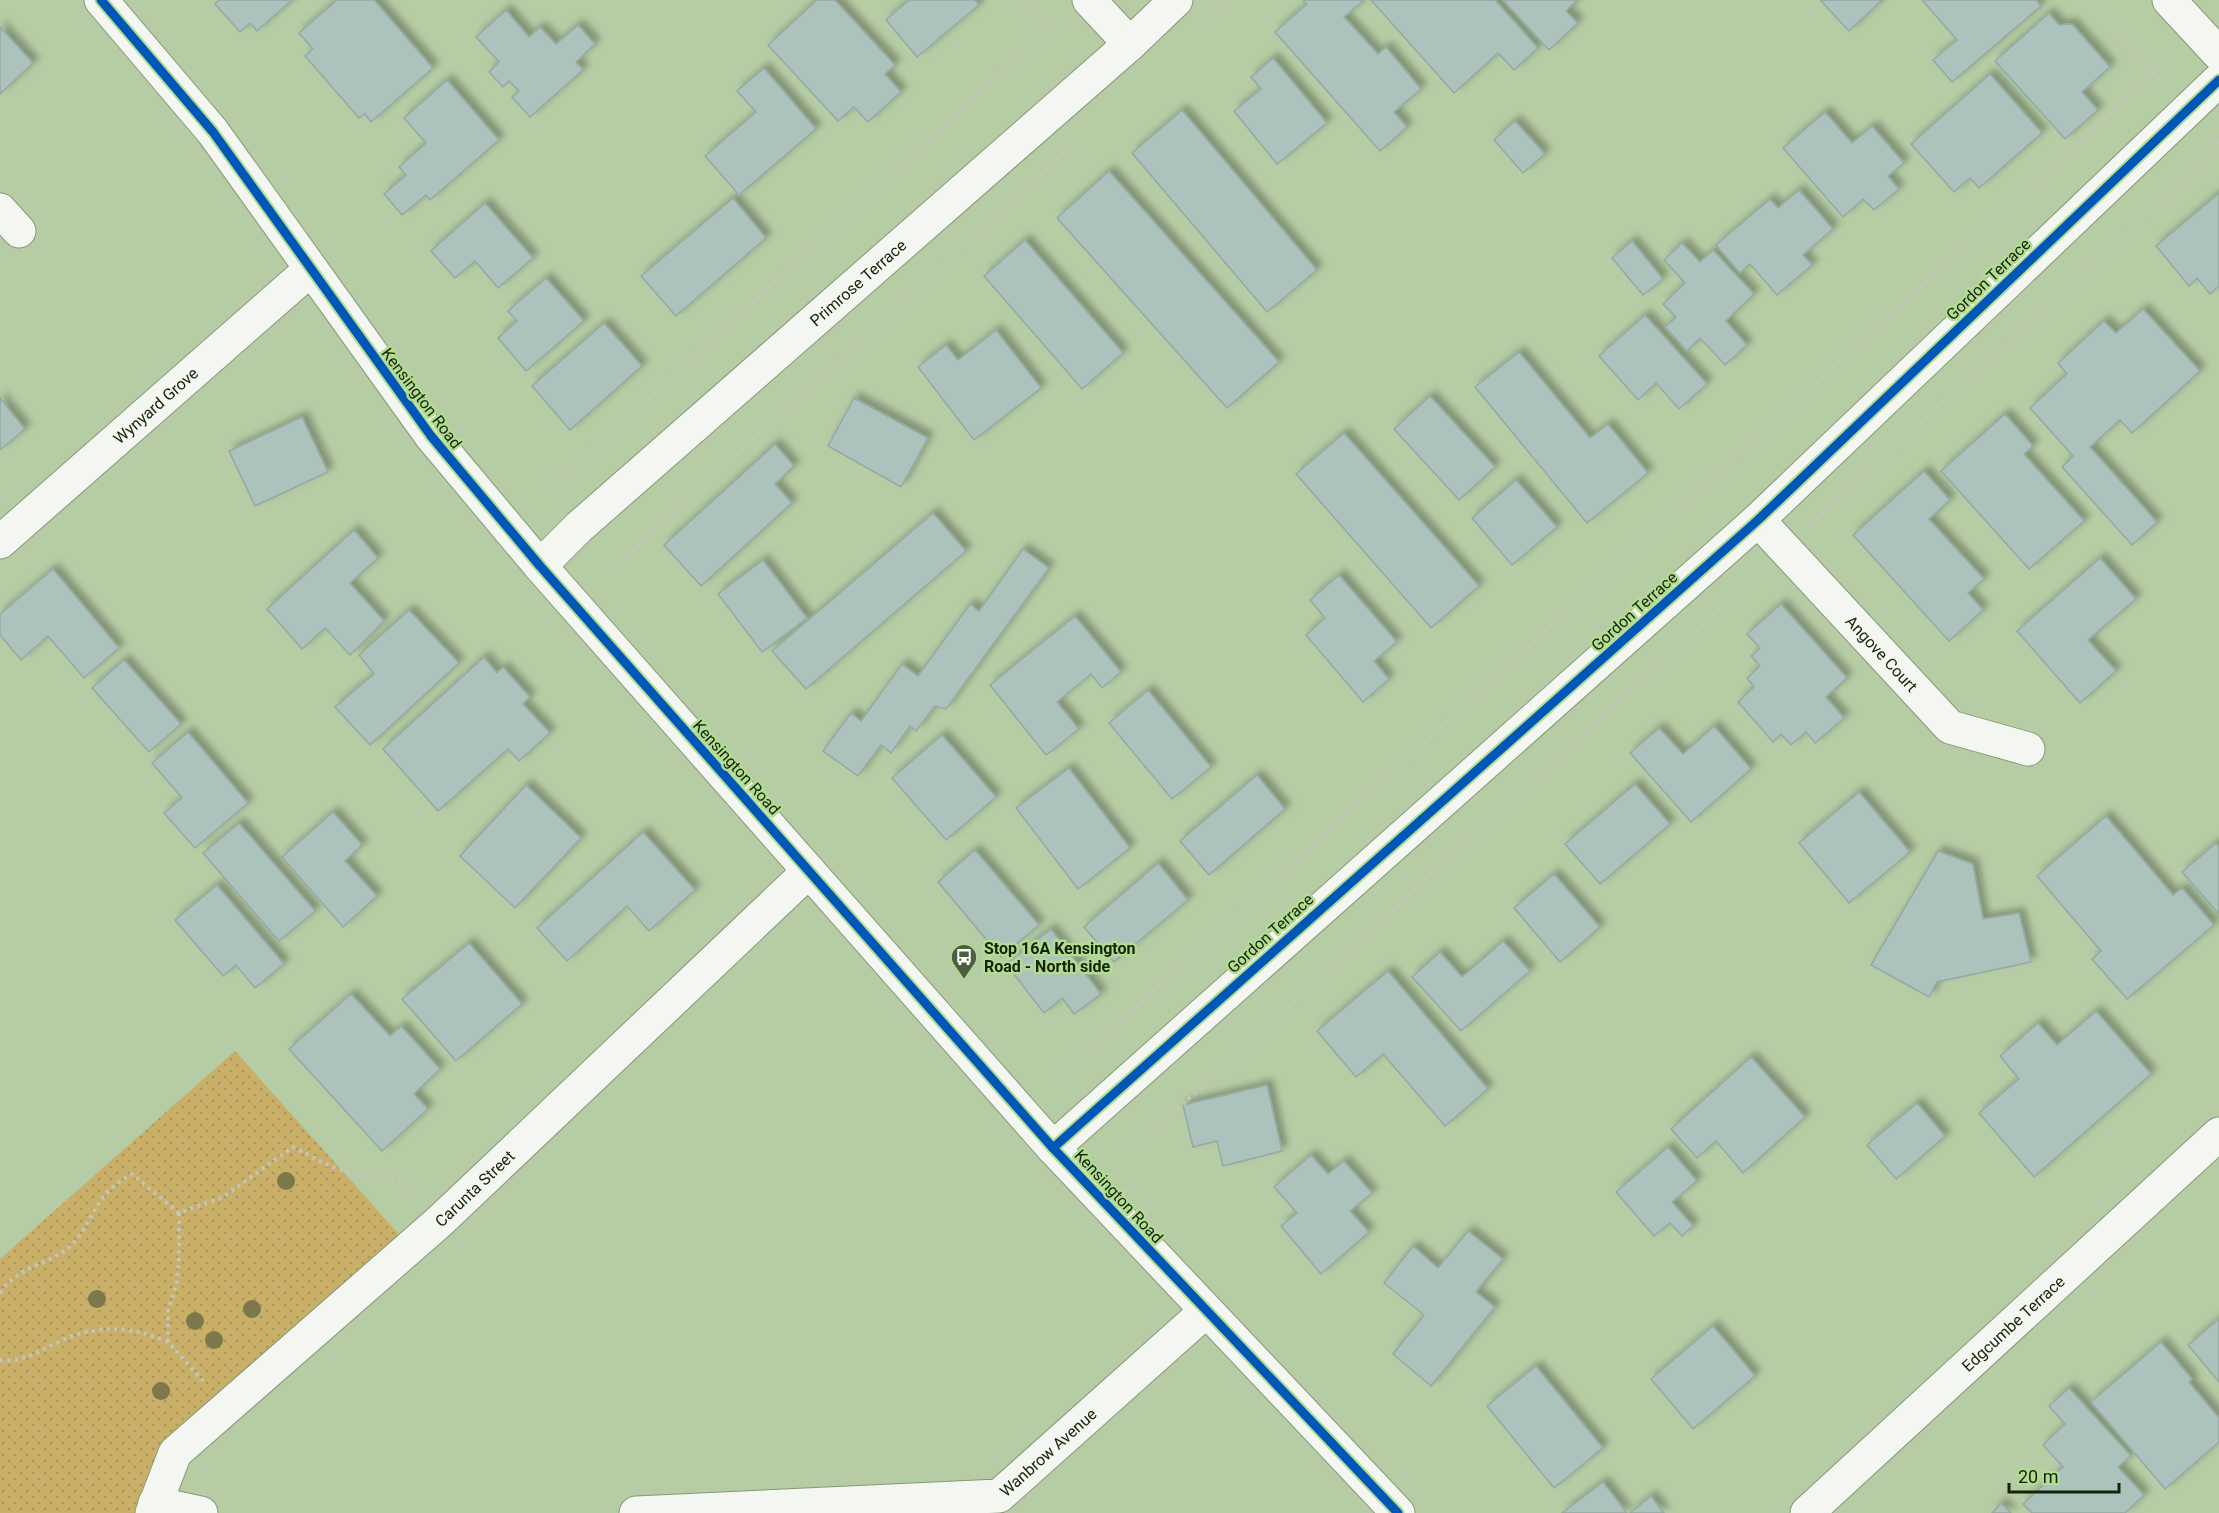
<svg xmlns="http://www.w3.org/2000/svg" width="2219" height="1513" viewBox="0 0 2219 1513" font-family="Roboto,sans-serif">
	<defs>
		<pattern id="park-dots" width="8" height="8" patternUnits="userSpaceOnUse" patternTransform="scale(1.5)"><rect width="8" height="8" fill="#c9af68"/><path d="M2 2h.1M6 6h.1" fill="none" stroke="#ac9659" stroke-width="1.8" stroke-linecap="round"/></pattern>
		<filter id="shadow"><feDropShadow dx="5.5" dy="-5.5" stdDeviation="3" flood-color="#0004"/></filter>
	</defs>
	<rect width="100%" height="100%" fill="#b5cca4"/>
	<path fill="url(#park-dots)" d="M235,1051L404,1240L175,1453L155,1513H0V1259Z"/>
	<g fill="#acc2bd" stroke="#94a9a2" stroke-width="1.5" filter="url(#shadow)">
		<path d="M219,0H292L257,31L250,23L240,32L215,4Z"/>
		<path d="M337,0H374L433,68L371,122L365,114L359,118L305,56L313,49L299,33Z"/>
		<path d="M817,0H835L895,65L885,74L901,92L868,122L854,107L838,121L768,45Z"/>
		<path d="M909,0H975L979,5L917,57L886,20Z"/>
		<path d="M1303,0H1364L1344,17L1378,54L1386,47L1421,89L1394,112L1407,127L1380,151L1275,32L1307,4Z"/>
		<path d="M1371,0H1495L1538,48L1514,70L1498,53L1454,93Z"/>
		<path d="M1503,0H1577L1566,11L1578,23L1549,50Z"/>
		<path d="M1820,0H1882L1849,31Z"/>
		<path d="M1922,0H2036L2041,6L1952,82L1933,60L1957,40Z"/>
		<path d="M506,10L529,37L540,27L556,44L578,25L595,44L576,62L583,70L530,117L512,97L519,91L509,81L503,87L489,72L499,62L476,37Z"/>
		<path d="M2049,13L2059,25L2072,24L2110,67L2082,92L2098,110L2065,139L1995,61Z"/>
		<path d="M0,27L33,63L0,94Z"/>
		<path d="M1273,58L1327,123L1277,164L1234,111L1261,89L1251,77Z"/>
		<path d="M764,68L816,129L739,195L705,156L756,112L737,91Z"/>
		<path d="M1990,74L2042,133L1979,188L1970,178L1954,192L1911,144Z"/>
		<path d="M447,80L499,140L430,200L426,195L402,215L384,194L406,175L399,167L426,143L404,118Z"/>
		<path d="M1182,110L1317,270L1267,312L1132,153Z"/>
		<path d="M1825,112L1852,143L1872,126L1904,163L1888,176L1899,189L1874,210L1863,199L1843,217L1783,148Z"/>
		<path d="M1515,121L1545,154L1523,173L1494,140Z"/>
		<path d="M1109,171L1279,362L1227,408L1057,218Z"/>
		<path d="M1799,190L1833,229L1803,255L1812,265L1777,295L1750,264L1740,273L1716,245L1770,199L1778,208Z"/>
		<path d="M2219,193V286L2210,294L2197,278L2189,286L2156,246Z"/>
		<path d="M733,198L766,238L676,316L641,276Z"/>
		<path d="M485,203L533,258L498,288L475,261L455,278L431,251Z"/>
		<path d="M1025,240L1123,353L1082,389L984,276Z"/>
		<path d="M1632,241L1663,279L1643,295L1612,258Z"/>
		<path d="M1682,243L1700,262L1713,250L1754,294L1726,321L1747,345L1725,365L1700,338L1687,351L1665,327L1676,317L1663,304L1685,283L1664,260Z"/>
		<path d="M546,278L584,321L526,371L498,338L517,321L508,311Z"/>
		<path d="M2143,309L2200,371L2132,433L2120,420L2090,447L2157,522L2132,545L2062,467L2073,456L2030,408L2067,374L2058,363L2104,321L2116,333Z"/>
		<path d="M1645,315L1707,384L1679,409L1656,383L1638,400L1599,356Z"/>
		<path d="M604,323L642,366L570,430L532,386Z"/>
		<path d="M996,330L1041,388L974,440L918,367L946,345L958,360Z"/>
		<path d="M1519,352L1590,438L1608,424L1648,473L1587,523L1475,387Z"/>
		<path d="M1430,396L1495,467L1459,500L1394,429Z"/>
		<path d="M0,398L25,429L0,450Z"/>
		<path d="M854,398L928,438L901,487L828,446Z"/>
		<path d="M2005,414L2033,446L2024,454L2084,521L2029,569L1941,471Z"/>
		<path d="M302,417L328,472L255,506L229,451Z"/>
		<path d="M1344,433L1479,586L1431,628L1296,474Z"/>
		<path d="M775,444L794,466L775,484L792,503L701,586L664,545Z"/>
		<path d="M1924,471L1950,500L1929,519L1984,579L1968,593L1983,610L1949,641L1853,535Z"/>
		<path d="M1516,480L1557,527L1512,565L1472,518Z"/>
		<path d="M933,513L966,551L806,689L772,651Z"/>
		<path d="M354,530L378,558L350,583L384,621L350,655L325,628L302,649L267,609Z"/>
		<path d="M1023,549L1049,568L946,709L935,706L916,731L910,726L891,753L881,745L858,776L823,751L851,713L861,721L902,664L918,676L970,604L979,611Z"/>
		<path d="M2100,558L2136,599L2088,640L2116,671L2080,703L2017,631Z"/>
		<path d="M763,560L807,618L762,652L718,594Z"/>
		<path d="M53,569L119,648L84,678L48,636L21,660L0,635V614Z"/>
		<path d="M1339,575L1397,642L1374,661L1389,679L1363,702L1306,635L1325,618L1310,600Z"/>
		<path d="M1781,604L1847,678L1826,697L1844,718L1815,743L1806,732L1791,745L1781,734L1773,742L1738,702L1754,687L1747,678L1760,666L1751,656L1760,648L1747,634Z"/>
		<path d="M409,610L459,663L370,745L335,707L374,674L359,655Z"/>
		<path d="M1075,616L1121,672L1102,688L1091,674L1057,702L1079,729L1046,755L990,685Z"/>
		<path d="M484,657L497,673L503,667L530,697L523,704L550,733L519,761L508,749L438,811L383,749Z"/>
		<path d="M124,660L181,724L149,752L92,688Z"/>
		<path d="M1148,690L1211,767L1172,799L1109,723Z"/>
		<path d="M1714,726L1751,769L1691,822L1630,753L1659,728L1683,754Z"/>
		<path d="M188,732L248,803L195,848L164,813L182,798L152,763Z"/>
		<path d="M942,735L996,797L946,840L892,778Z"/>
		<path d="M1069,768L1130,848L1078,889L1016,808Z"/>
		<path d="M1257,775L1285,809L1209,875L1180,841Z"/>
		<path d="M1635,784L1670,824L1600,884L1565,844Z"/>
		<path d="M526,785L581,838L515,908L460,856Z"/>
		<path d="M1859,792L1910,852L1849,903L1799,843Z"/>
		<path d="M333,812L362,845L345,861L377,896L343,927L282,857Z"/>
		<path d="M2106,816L2173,895L2182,888L2214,925L2127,999L2092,959L2101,951L2037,876Z"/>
		<path d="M239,823L315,911L279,941L203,853Z"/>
		<path d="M643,832L695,890L649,931L627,906L567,961L537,928Z"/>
		<path d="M2216,843L2219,847V914L2182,872Z"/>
		<path d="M975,850L1039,925L1001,957L938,882Z"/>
		<path d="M1938,851L1973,864L1983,919L2019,913L2031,962L1937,982L1929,997L1871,965Z"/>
		<path d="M1158,863L1188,900L1114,962L1084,927Z"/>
		<path d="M1554,874L1600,927L1560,962L1514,908Z"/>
		<path d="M217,885L284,964L255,988L236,965L223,976L175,920Z"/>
		<path d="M1051,929L1101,994L1074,1014L1062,998L1044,1013L1006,964Z"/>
		<path d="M1503,941L1530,971L1461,1031L1412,977L1440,952L1462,977Z"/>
		<path d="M469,943L522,1004L456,1061L402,999Z"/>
		<path d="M1388,971L1488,1089L1445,1126L1383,1054L1356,1077L1317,1031Z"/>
		<path d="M351,994L390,1036L401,1026L440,1069L414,1094L428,1109L382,1151L289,1049Z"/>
		<path d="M2096,1011L2151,1074L2034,1177L1979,1113L2019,1079L2000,1056L2038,1023L2057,1045Z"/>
		<path d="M1751,1057L1805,1117L1743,1173L1716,1141L1697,1158L1671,1129Z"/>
		<path d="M1267,1085L1282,1151L1223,1166L1217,1141L1193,1147L1183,1105Z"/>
		<path d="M1917,1103L1945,1136L1896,1179L1867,1145Z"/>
		<path d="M1668,1147L1697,1181L1672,1202L1693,1226L1682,1236L1670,1223L1654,1236L1616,1192Z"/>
		<path d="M1311,1155L1328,1174L1344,1161L1372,1193L1350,1211L1369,1232L1321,1274L1281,1226L1297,1213L1274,1187Z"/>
		<path d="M1468,1231L1503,1259L1476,1292L1495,1307L1431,1386L1393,1354L1424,1315L1384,1283L1413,1246L1438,1268Z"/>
		<path d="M2219,1319V1382L2188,1345Z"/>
		<path d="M1713,1326L1755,1376L1693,1429L1651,1379Z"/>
		<path d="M2161,1342L2192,1379L2189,1382L2219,1418V1442L2165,1489L2091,1402Z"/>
		<path d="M1536,1366L1603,1448L1554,1488L1487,1406Z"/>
		<path d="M2069,1388L2131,1456L2118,1467L2144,1495L2125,1513H2032L2023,1504L2063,1467L2043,1445L2065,1424L2049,1406Z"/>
		<path d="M1603,1482L1627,1513H1562Z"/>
		<path d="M1651,1496L1664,1513H1630Z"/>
		<path d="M2001,1503L2011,1513H1992Z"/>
	</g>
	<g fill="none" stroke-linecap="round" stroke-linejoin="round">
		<g stroke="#869878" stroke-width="35">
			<g id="minor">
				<path d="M1089,0L1130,44"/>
				<path d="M2169,0L2219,54"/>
				<path d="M0,210L19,231"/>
				<path id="s1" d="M1758,520L1950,727L2028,749"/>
				<path id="s2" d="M0,542L311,269"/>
				<path id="s3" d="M540,566L579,527L1130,44L1176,0"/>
				<path d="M1053,1148L1758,520L2219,80"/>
				<path d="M155,1503L201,1513"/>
				<path id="s4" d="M152,1513L175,1453L439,1222L809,871"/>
				<path id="s5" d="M636,1513L999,1496L1206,1311"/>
				<path id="s6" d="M1807,1513L2219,1134"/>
			</g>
		</g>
		<g stroke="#869878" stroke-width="35">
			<path id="secondary" d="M101,0L213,132L431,436L540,566L1053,1148L1398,1513"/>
		</g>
		<g stroke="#c1c7bc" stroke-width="4" stroke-dasharray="3 4.5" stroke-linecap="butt">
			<path d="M1022,0L1049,30"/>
			<path d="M2087,0L2164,84"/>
			<path d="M1204,24L1230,0"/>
			<path d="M2211,136L2219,144"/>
			<path d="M548,491L1060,19"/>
			<path d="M1810,525L2219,148"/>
			<path d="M615,567L1073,145"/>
			<path d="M1064,1073L2173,56"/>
			<path d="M1133,1150L1758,573"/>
			<path d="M179,1213V1256L177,1281L168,1312V1342L203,1381"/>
			<path d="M0,1293C20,1263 49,1267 72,1244C89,1228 94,1202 113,1187C118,1182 126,1178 132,1174L179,1213L223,1197L293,1147C336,1170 349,1177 399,1178L416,1197"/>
			<path d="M0,1360C25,1364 48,1345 70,1337C104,1324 136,1328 168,1342"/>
		</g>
		<use href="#minor" stroke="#f4f7f1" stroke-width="33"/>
		<use href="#secondary" stroke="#f4f7f1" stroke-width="33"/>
		<g stroke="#b2dc94" stroke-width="13">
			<g id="cycleway">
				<path d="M101,0L213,132L431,436L540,566L1053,1148L1398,1513"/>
				<path d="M1053,1148L1758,520L2219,80"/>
			</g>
		</g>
		<use href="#cycleway" stroke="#0057b8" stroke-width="9"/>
	</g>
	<g fill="#7d784c">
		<circle cx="286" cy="1181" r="9"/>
		<circle cx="97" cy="1299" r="9"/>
		<circle cx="252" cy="1309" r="9"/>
		<circle cx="195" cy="1321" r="9"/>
		<circle cx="214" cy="1340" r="9"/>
		<circle cx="161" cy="1391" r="9"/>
	</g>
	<defs>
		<g id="bus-pin" transform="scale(1.35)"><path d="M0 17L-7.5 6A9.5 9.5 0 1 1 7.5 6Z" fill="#4c5e3d" stroke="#b2dc94"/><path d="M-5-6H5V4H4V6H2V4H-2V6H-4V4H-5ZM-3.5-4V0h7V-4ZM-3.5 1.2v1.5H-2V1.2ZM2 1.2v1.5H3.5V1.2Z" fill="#fff"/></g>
	</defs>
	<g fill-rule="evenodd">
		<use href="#bus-pin" x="964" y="957"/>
	</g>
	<g text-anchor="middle" stroke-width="5" stroke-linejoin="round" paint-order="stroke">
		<g font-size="16" fill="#142306" stroke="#b2dc94">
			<text transform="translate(1988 279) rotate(-44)" y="6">Gordon Terrace</text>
			<text dy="6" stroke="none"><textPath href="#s3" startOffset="426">Primrose Terrace</textPath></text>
			<text transform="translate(422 398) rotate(53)" y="6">Kensington Road</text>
			<text dy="6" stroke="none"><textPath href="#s2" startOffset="207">Wynyard Grove</textPath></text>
			<text transform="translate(1634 611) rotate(-42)" y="6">Gordon Terrace</text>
			<text dy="6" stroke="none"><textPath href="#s1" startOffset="182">Angove Court</textPath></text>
			<text transform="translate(737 767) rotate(48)" y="6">Kensington Road</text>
			<text transform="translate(1270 933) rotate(-42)" y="6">Gordon Terrace</text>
			<text dy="6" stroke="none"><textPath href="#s4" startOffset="464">Carunta Street</textPath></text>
			<text transform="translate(1119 1196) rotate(47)" y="6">Kensington Road</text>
			<text dy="6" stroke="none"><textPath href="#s6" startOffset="280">Edgcumbe Terrace</textPath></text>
			<text dy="6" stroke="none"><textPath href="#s5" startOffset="429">Wanbrow Avenue</textPath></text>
		</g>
		<g font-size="16" font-weight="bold" fill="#142306" stroke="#b2dc94" text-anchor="start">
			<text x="984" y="954">Stop 16A Kensington<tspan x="984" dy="18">Road - North side</tspan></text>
		</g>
	</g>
	<path d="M2009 1483v9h110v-9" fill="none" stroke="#142306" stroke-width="3"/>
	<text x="2018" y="1483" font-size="18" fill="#142306" stroke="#b2dc94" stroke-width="4.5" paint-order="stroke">20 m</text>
</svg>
